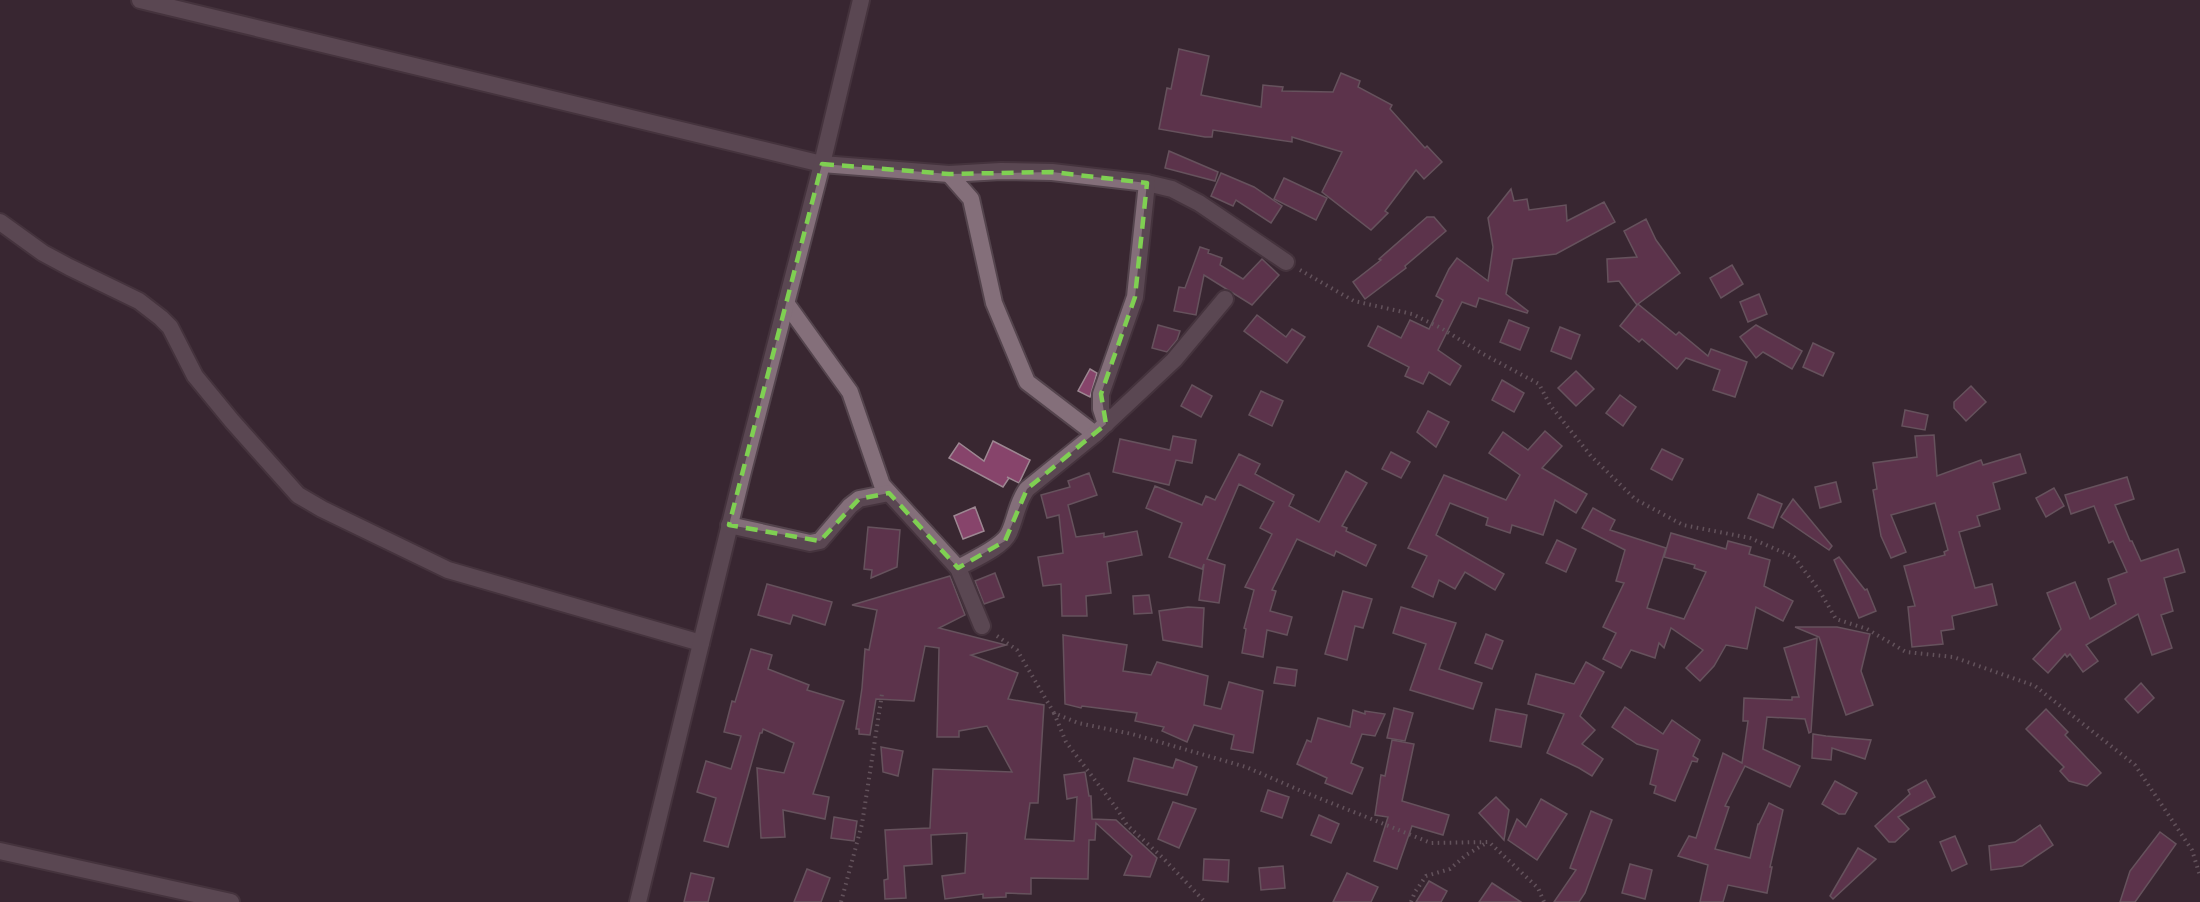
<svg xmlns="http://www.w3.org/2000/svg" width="2200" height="902" viewBox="0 0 2200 902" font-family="'Nunito Sans',sans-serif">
	<rect width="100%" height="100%" fill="#392731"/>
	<g fill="#87446b" stroke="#9d8792" stroke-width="1.5">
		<path d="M1179,49L1209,56L1201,95L1261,107L1263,85L1283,87L1282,91L1333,92L1341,73L1360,81L1358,87L1392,105L1390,109L1425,148L1427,146L1442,162L1424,179L1416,170L1385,211L1388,213L1371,230L1322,192L1342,152L1292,137V142L1213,130L1212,137H1205L1159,129L1167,88L1171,89Z"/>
		<path d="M1169,151L1218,172L1215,181L1165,168Z"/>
		<path d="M1221,173L1254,187L1282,206L1271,223L1236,200L1233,206L1211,196Z"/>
		<path d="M1284,178L1327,198L1316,220L1274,199Z"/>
		<path d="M1511,189L1514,201L1527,199L1529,210L1566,205L1567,221L1604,202L1615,222L1556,254L1513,259L1506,294L1528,311L1527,313L1479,298L1476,307L1462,302L1438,350L1461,366L1450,385L1429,372L1423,384L1405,376L1409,367L1368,346L1378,326L1401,338L1410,320L1429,329L1443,300L1436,296L1449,269L1457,258L1488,281L1493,247L1488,218Z"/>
		<path d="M1427,217H1434L1446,231L1405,266L1406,268L1365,299L1353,282L1381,260L1379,259Z"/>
		<path d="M1646,219L1656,240L1680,273L1638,304L1676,335L1679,332L1708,356L1711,349L1747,362L1735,397L1713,390L1720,370L1686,358L1677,369L1642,339L1639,342L1620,326L1637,305L1619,281L1608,282L1607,259L1637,257L1624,231Z"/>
		<path d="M1200,247L1209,250L1208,253L1222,258L1220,265L1243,279L1262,259L1279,275L1252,305L1204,275L1196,315L1174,311L1179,287L1185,288Z"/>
		<path d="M1732,265L1743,284L1721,298L1710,278Z"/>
		<path d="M1759,294L1767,314L1748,322L1740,302Z"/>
		<path d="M1257,315L1286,337L1292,329L1305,337L1287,363L1244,331Z"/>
		<path d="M1509,320L1529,328L1520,350L1500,342Z"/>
		<path d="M1158,325L1180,331L1177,340L1167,352L1152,348Z"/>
		<path d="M1756,325L1802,351L1792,369L1763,352L1756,358L1740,337Z"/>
		<path d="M1560,327L1580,335L1571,359L1551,351Z"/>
		<path d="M1813,343L1834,353L1823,376L1803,367Z"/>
		<path d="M1090,369L1097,373L1090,397L1078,391Z"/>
		<path d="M1576,371L1594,389L1576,406L1558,388Z"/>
		<path d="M1502,380L1524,393L1514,412L1492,400Z"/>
		<path d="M1192,385L1212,396L1201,417L1181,406Z"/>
		<path d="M1971,386L1986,402L1966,421L1954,408V402Z"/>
		<path d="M1261,391L1283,401L1272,426L1249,415Z"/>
		<path d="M1620,395L1636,407L1623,426L1606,413Z"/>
		<path d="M1905,410L1928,415L1925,430L1902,426Z"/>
		<path d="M1428,411L1449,422L1436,447L1417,432Z"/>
		<path d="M1545,431L1562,446L1542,468L1587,494L1576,513L1555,500L1543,535L1512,525L1510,533L1486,525L1488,518L1450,503L1436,535L1504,574L1495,590L1465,572L1455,589L1439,580L1433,597L1412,587L1427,556L1408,548L1444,475L1506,500L1520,475L1489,453L1503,432L1528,450Z"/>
		<path d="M1934,435L1937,476L1981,460L1983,465L2020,454L2026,473L1993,483L2000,509L1977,516L1980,526L1959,532L1975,588L1992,584L1997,605L1952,616L1954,629L1941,631L1943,644L1912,647L1908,607L1915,606L1904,566L1945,555L1944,552L1948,550L1935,503L1891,515L1906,552L1891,558L1881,536L1873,490L1877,489L1873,463L1917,457L1915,436Z"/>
		<path d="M1173,436L1196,440L1192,463L1176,460L1169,485L1113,472L1120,439L1170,450Z"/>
		<path d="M993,441L1030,460L1019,483L1007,477L1009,478L1003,487L949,458L959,443L984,461Z"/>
		<path d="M1662,449L1683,459L1672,480L1651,469Z"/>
		<path d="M1391,452L1410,462L1401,478L1382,469Z"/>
		<path d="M1239,454L1260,464L1255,474L1294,495L1289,506L1319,522L1346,471L1367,483L1342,526L1347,528L1346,531L1376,545L1366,566L1336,551L1334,556L1297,539L1272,590L1276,591L1270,611L1292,617L1287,635L1267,630L1263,657L1242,653L1246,629L1244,628L1254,590L1245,587L1272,534L1260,528L1274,502L1239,484L1207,559L1225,565L1219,603L1199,600L1204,564L1202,569L1169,557L1182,523L1146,508L1155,486L1202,505L1206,496L1215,500Z"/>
		<path d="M1089,473L1097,495L1068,505L1076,537L1104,533V537L1137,531L1142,555L1107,562L1111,593L1086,596L1087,616H1062L1061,584L1043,586L1038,557L1063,553L1059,515L1047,518L1041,495L1070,487L1068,481Z"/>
		<path d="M2127,477L2134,499L2115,505L2130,541H2132L2141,561L2178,549L2185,572L2164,578L2173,611L2161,615L2172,648L2152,655L2138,614L2086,645L2098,661L2083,672L2070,654L2067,657L2065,654L2048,673L2033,659L2061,629L2047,593L2075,582L2090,619L2116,604L2108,579L2127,572L2113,541L2109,543L2094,506L2071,514L2065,495Z"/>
		<path d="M1836,482L1841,502L1820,508L1815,487Z"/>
		<path d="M2054,488L2064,506L2046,517L2036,498Z"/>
		<path d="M1758,494L1782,504L1773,528L1748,518Z"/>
		<path d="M1793,499L1832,546L1829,550L1781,517Z"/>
		<path d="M975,507L984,531L963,539L954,516Z"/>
		<path d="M1593,508L1615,520L1610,530L1666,548L1647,608L1684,619L1706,572L1694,568L1695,565L1664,557L1671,533L1726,549L1728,541L1751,547L1749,554L1770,560L1764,586L1793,601L1783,621L1756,607L1747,649L1726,645L1714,666L1700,681L1686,668L1703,650L1671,628L1664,648L1659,643L1655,658L1631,650L1621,668L1603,659L1616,633L1603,627L1624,583L1616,581L1625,550L1582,528Z"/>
		<path d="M868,527L900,530L897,567L871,578L872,570L864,569Z"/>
		<path d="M1557,540L1576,549L1566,572L1546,563Z"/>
		<path d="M1839,557L1865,590L1867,589L1876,611L1859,618L1834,560Z"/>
		<path d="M995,573L1004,597L984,604L975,581Z"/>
		<path d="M950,576L965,615L939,628L1006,645L971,655L1018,673L1008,699L1044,705L1038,803H1030L1025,839L1074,841L1077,797L1067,799L1064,775L1085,772L1089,796H1091L1092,819L1116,820L1157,858L1150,877L1124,875L1132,856L1096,823L1095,840H1089L1088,879L1031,878V894L1006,893V897L983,898V894L945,899L942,876L965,873L967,833L931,835L932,864L904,866L906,898L885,899L884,880L888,879L885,830L930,828L933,769L1012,772L987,726L959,731V737H937L939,648L925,646L914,701L876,699L870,735L859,734V729H856L862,688L865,649L869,650L877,610L852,605Z"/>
		<path d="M767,584L832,602L825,625L793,615L790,624L758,615Z"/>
		<path d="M1343,591L1372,599L1363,628L1355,626L1347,660L1325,654Z"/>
		<path d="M1149,595L1152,613L1134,614L1133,596Z"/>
		<path d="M1188,607L1204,608L1202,647L1163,640L1159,611Z"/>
		<path d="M1401,607L1456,623L1439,669L1482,683L1473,709L1410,690L1426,644L1393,633Z"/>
		<path d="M1795,627H1837L1870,634L1861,671L1873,705L1846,715L1819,637Z"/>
		<path d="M1486,634L1503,641L1492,669L1475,663Z"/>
		<path d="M1063,635L1127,645L1123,671L1151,675L1157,662L1208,676L1204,705L1221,709L1229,682L1263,691L1253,753L1231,749L1234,735L1194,725L1187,742L1162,731L1164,727L1135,721L1137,713L1082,706L1081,708L1065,704Z"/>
		<path d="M1817,638L1811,732L1809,733L1805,719L1767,717L1763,749L1800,766L1790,787L1745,766L1725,806L1729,807L1715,849L1750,858L1758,824H1759L1769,803L1783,810L1770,867H1772L1767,893L1728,885L1723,902H1700L1708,865L1678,856L1689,836L1696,838L1723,753L1742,763L1748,721H1743L1744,698L1792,700V697H1799L1784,648Z"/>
		<path d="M751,649L772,655L768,669L809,685L807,690L844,701L813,794L829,797L825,819L783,810L785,837L761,838L757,768L784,773L794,743L763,729L762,733H760L728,847L704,841L716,798L697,792L706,761L731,769L741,736L724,732L732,701L735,702Z"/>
		<path d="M1586,662L1604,672L1580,716L1595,730L1582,744L1603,759L1592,776L1579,768L1547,753L1564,714L1528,704L1536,674L1574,684Z"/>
		<path d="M1277,667L1297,670L1295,686L1274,683Z"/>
		<path d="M2141,683L2154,698L2138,713L2125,699Z"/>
		<path d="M1625,707L1663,734L1672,720L1700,740L1693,756L1698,759L1697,762L1692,761L1675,801L1654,793L1656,786L1650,784L1658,750L1637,744L1612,727Z"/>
		<path d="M1394,708L1413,713L1405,741L1387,738Z"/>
		<path d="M1496,709L1527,715L1521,747L1490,741Z"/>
		<path d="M2046,709L2068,732L2065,735L2101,773L2087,786L2069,781L2060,771L2064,767L2026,729Z"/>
		<path d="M1353,710L1365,714V711L1385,714L1375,736L1362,734L1351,763L1363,768L1352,794L1325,783L1327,778L1297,764L1307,740L1311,742L1318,718L1350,727Z"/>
		<path d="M1813,734L1826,736L1871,740L1865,759L1832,748L1831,760L1812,758Z"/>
		<path d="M1392,740L1414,744L1402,801L1449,815L1443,835L1412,826L1397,869L1374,861L1388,817L1375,815L1381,775L1385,776Z"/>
		<path d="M881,747L903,751L898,776L883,772Z"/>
		<path d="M1134,758L1173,768L1176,759L1197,767L1187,795L1128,781Z"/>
		<path d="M1926,780L1935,797L1898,817L1909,829L1895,842H1889L1875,826L1910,794L1908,790Z"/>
		<path d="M1835,781L1857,793L1845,814H1839L1822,804Z"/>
		<path d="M1268,790L1289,797L1282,818L1261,811Z"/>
		<path d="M1496,797L1509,810L1504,840L1479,813Z"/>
		<path d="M1541,799L1567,814L1537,860L1508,840L1517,819L1526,827Z"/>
		<path d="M1173,802L1196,809L1179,848L1158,839Z"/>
		<path d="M1591,811L1612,820L1585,893L1579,902H1554L1576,870L1570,868Z"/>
		<path d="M1319,815L1339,824L1331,843L1311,835Z"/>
		<path d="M834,817L857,821L854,841L831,838Z"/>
		<path d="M2040,825L2053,845L2022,866L1991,870L1989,846L2015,842Z"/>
		<path d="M2160,832L2176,844L2135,902H2120L2130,871Z"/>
		<path d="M1955,836L1967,864L1952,871L1940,842Z"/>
		<path d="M1858,848L1876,859L1833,899L1830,896Z"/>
		<path d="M1204,859L1229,860L1228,882L1203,880Z"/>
		<path d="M1630,864L1652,870L1645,899L1622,893Z"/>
		<path d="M1283,866L1285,888L1261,890L1259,868Z"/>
		<path d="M807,869L830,878L821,902H794Z"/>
		<path d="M691,873L714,878L708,902H684Z"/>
		<path d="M1347,873L1378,887L1371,902H1333Z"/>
		<path d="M1429,881L1447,891L1441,902H1416Z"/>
		<path d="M1492,883L1521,902H1479Z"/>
	</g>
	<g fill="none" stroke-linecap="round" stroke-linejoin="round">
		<g stroke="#54444d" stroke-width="20">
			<g id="minor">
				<path d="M140,0L822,164L949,174L1001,171L1052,172L1147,183L1172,189L1199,203L1286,262"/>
				<path d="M949,174L971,199L994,303L1027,382L1095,434"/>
				<path d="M0,222L43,253L69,267L139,301L161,318L170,327L195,376L232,421L298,495L322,509L448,570L701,643"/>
				<path d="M786,303L850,392L882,485L958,568L982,626"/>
				<path d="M1106,424L1101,409V394L1135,297L1147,183"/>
				<path d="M729,525L810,543L820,541L850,506L859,499L889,493"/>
				<path d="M958,568C972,560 1003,547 1009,533C1016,518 1017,502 1027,489L1095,434L1174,360L1225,299"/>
				<path d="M0,851L231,902"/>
				<path d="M638,902L742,475L822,164L861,0"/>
			</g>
		</g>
		<g stroke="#96878f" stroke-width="4" stroke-dasharray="1.5 4.5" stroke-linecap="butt">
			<path d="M1300,270L1354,301L1412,314L1441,328L1483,354L1539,384L1550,405L1591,456L1635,499L1683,525L1750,538L1794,557L1819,590L1836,619L1867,629L1906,652L1953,657L2035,686L2135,765L2192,850L2200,876"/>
			<path d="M997,636L1017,650L1054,713L1078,723L1132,734L1246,767L1299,790L1431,843L1489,842L1538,888L1544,902"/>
			<path d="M1054,713L1066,742L1117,809L1127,825L1162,857L1205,902"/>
			<path d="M841,902L862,824L882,694"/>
			<path d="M1411,902L1415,892L1426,876L1450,869L1466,855L1488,842"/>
		</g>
		<use href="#minor" stroke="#846f7a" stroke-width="16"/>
	</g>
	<path d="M0 0H2200V902H0ZM822,164L949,174L1052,172L1147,183L1135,297L1101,394L1106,424L1027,489L1005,541L958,568L889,493L859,499L820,541L729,525Z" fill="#392731" fill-opacity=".55" fill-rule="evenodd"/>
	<path fill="none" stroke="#7fd052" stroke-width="4.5" stroke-dasharray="12 8" stroke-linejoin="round" d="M822,164L949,174L1052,172L1147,183L1135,297L1101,394L1106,424L1027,489L1005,541L958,568L889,493L859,499L820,541L729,525Z"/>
</svg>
